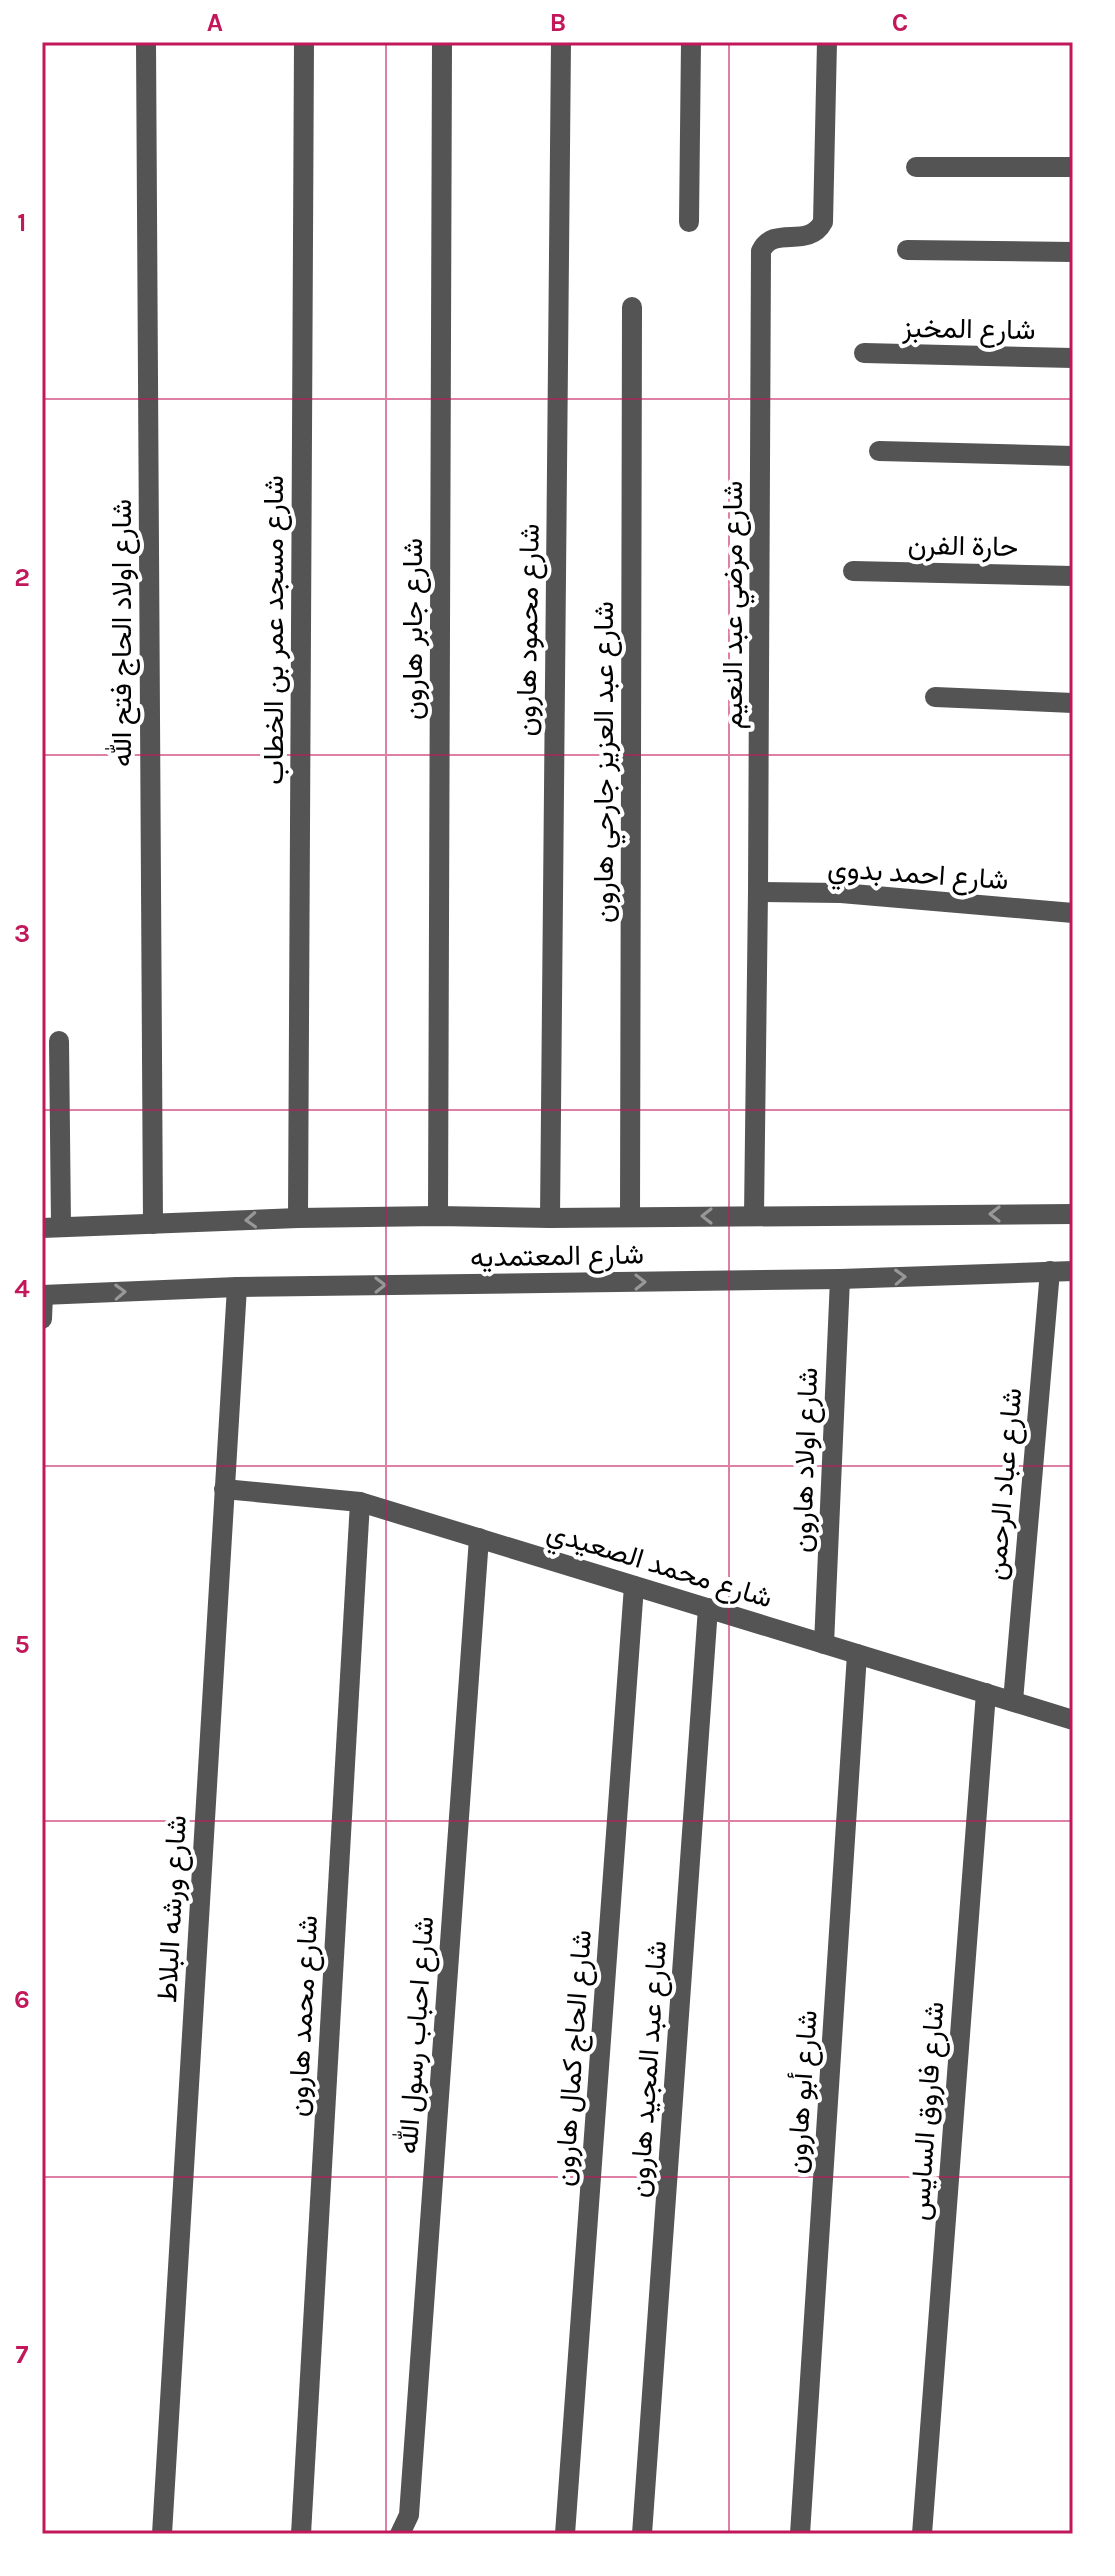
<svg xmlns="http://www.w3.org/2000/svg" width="1115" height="2576" viewBox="0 0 1115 2576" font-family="Karla,Vazirmatn,sans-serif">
	<rect width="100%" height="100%" fill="#fff"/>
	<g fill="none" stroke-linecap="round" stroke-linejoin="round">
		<g stroke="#545454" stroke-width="20">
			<path d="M146,42L153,1224"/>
			<path d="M916,167H1073"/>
			<path d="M689,222L691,42"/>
			<path d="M907,250L1073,252"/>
			<path d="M864,353L1073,358"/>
			<path d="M879,451L1073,456"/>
			<path d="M853,571L1073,576"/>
			<path d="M935,697L1073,703"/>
			<path d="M758,892L841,893L1073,913"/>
			<path d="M59,1041L61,1226"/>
			<path d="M438,1216L442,42"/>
			<path d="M630,1216L632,307"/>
			<path d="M754,1216L758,892L761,251C774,224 808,250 823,222L827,42"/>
			<path d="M298,1218L304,42"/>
			<path d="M550,1218L561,42"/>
			<path d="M42,1228L298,1218L438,1216L550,1218L1073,1214"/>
			<path d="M42,1295L237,1287L840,1279L1073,1271"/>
			<path d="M42,1319L43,1295"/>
			<path d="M224,1489L360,1502L1073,1720"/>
			<path d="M824,1644L840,1279"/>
			<path d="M1013,1701L1050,1271"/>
			<path d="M162,2534L237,1287"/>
			<path d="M301,2534L360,1502"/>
			<path d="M400,2534L409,2515L479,1538"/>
			<path d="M565,2534L634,1586"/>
			<path d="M642,2534L708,1608"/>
			<path d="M800,2534L857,1654"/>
			<path d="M922,2534L986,1693"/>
		</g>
	</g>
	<defs><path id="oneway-chevron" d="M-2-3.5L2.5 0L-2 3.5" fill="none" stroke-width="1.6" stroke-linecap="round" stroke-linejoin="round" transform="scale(2)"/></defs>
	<g stroke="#989898">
		<use href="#oneway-chevron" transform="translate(995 1214) rotate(180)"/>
		<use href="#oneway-chevron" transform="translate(707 1216) rotate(180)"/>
		<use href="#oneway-chevron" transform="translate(251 1220) rotate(177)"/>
		<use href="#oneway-chevron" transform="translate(900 1277) rotate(-2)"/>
		<use href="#oneway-chevron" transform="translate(640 1282) rotate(-1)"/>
		<use href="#oneway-chevron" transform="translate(380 1285) rotate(-1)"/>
		<use href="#oneway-chevron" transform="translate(120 1292) rotate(-2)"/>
	</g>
	<path fill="none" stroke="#c2185b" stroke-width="2" stroke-opacity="0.55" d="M386,42V2534M729,42V2534M42,399H1073M42,755H1073M42,1110H1073M42,1466H1073M42,1821H1073M42,2177H1073"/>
	<g text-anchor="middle" stroke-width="8" stroke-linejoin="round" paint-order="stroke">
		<g font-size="28" fill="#000" stroke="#fff">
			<text transform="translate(969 328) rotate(1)" y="10">شارع المخبز</text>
			<text transform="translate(963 545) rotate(1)" y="10">حارة الفرن</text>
			<text transform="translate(732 605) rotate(-90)" y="10">شارع مرضي عبد النعيم</text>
			<text transform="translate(412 629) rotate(-90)" y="10">شارع جابر هارون</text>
			<text transform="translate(273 630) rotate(-90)" y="10">شارع مسجد عمر بن الخطاب</text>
			<text transform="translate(527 630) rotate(-89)" y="10">شارع محمود هارون</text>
			<text transform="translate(121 633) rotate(-90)" y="10">شارع اولاد الحاج فتح الله</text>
			<text transform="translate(603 762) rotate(-90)" y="10">شارع عبد العزيز جارحي هارون</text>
			<text transform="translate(918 873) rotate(4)" y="10">شارع احمد بدوي</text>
			<text transform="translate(557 1255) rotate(-1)" y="10">شارع المعتمديه</text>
			<text transform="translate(804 1460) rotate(-88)" y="10">شارع اولاد هارون</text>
			<text transform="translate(1003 1484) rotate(-85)" y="10">شارع عباد الرحمن</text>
			<text transform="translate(660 1564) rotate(17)" y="10">شارع محمد الصعيدي</text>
			<text transform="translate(171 1909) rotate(-87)" y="10">شارع ورشه البلاط</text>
			<text transform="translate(302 2016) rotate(-87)" y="10">شارع محمد هارون</text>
			<text transform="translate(415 2035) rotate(-86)" y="10">شارع احباب رسول الله</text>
			<text transform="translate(572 2058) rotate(-86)" y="10">شارع الحاج كمال هارون</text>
			<text transform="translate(647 2069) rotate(-86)" y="10">شارع عبد المجيد هارون</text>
			<text transform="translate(801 2092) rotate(-86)" y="10">شارع أبو هارون</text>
			<text transform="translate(926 2111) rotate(-86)" y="10">شارع فاروق السايس</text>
		</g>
	</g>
	<rect width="1115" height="2576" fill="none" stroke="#ffffff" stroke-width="88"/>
	<rect x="44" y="44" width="1027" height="2488" fill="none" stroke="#c2185b" stroke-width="3"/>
	<g font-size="26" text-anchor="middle" font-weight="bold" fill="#c2185b">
		<text x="215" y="31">A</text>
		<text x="558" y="31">B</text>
		<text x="900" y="31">C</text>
		<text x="22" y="231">1</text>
		<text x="22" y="586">2</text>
		<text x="22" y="942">3</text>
		<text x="22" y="1297">4</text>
		<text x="22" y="1653">5</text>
		<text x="22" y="2008">6</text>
		<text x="22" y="2363">7</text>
	</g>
</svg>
